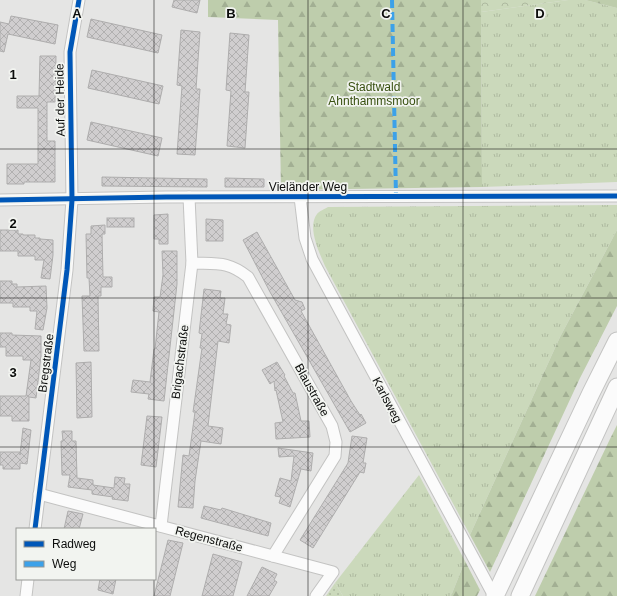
<svg xmlns="http://www.w3.org/2000/svg" width="617" height="596" viewBox="0 0 617 596" font-family="Helvetica,sans-serif">
	<defs>
		<pattern id="grass-tufts" width="24" height="20" patternUnits="userSpaceOnUse"><rect width="24" height="20" fill="#cbd9bb"/><path d="M3 7l-1-3M5 7V3M7 7l1-3M15 17l-1-3M17 17v-4M19 17l1-3" fill="none" stroke="#adb99f"/></pattern>
		<pattern id="forest-firs" width="22" height="20" patternUnits="userSpaceOnUse"><rect width="22" height="20" fill="#becdac"/><path d="M5 1l3.5 6h-7zM16 11l3.5 6h-7z" fill="#a2af93"/></pattern>
		<pattern id="park-crowns" width="20" height="18" patternUnits="userSpaceOnUse"><rect width="20" height="18" fill="#cbd9bb"/><path d="M2 6a3 3 0 1 1 6 0M12 15a3 3 0 1 1 6 0" fill="none" stroke="#adb99f"/></pattern>
		<pattern id="garden-dots" width="8" height="8" patternUnits="userSpaceOnUse"><rect width="8" height="8" fill="#cbd9bb"/><path d="M2 2h.1M6 6h.1" fill="none" stroke="#adb99f" stroke-width="1.8" stroke-linecap="round"/></pattern>
		<pattern id="building-cross-hatch" width="8" height="8" patternUnits="userSpaceOnUse"><rect width="8" height="8" fill="#d0cecf"/><path d="M0 0l8 8M0 8l8-8" fill="none" stroke="#b1b0b0"/></pattern>
	</defs>
	<rect width="100%" height="100%" fill="#e5e5e4"/>
	<g fill="url(#grass-tufts)">
		<path d="M568,0H585L617,8V182L482,187L481,12Z"/>
		<path d="M617,205V230L560,337L470,535L325,266C319,252 307,227 317,214C319,211 325,209 328,207Z"/>
		<path d="M419,475L465,561L451,596H343L335,583Z"/>
	</g>
	<g fill="url(#forest-firs)">
		<path d="M208,0H481L482,187L281,190L278,20L208,17Z"/>
		<path d="M585,0H617V8Z"/>
		<path d="M617,230V306L580,378L490,572L470,535L560,337Z"/>
		<path d="M617,425V596H535L610,439Z"/>
		<path d="M465,561L480,590L477,596H451Z"/>
	</g>
	<path fill="url(#park-crowns)" d="M481,0H568L481,12Z"/>
	<path fill="url(#garden-dots)" d="M335,583L343,596H326Z"/>
	<g fill="url(#building-cross-hatch)" stroke="#aeadad">
		<path d="M174,0H200L197,13L172,7Z"/>
		<path d="M11,16L58,25L55,44L8,34L4,52L0,51V22L9,24Z"/>
		<path d="M91,19L162,35L158,53L87,37Z"/>
		<path d="M181,30L200,32L196,89H200L195,155L177,154L182,86L177,85Z"/>
		<path d="M230,33L249,35L245,92H249L245,148L227,146L231,91L226,90Z"/>
		<path d="M40,56H56L55,102H47V141H55V182H24V184H7V164H38V108H17V96H39Z"/>
		<path d="M92,70L163,86L159,104L88,88Z"/>
		<path d="M91,122L162,138L158,156L87,140Z"/>
		<path d="M102,177L207,179V187L102,186Z"/>
		<path d="M225,178L264,179V187H225Z"/>
		<path d="M168,214V244H159V239H154V215Z"/>
		<rect x="107" y="218" width="27" height="9"/>
		<path d="M206,219L223,220V241H206Z"/>
		<path d="M105,225V234H102L103,277H112V287H101V296H98L99,351H84L82,296H90L89,278H87L86,234H91V226Z"/>
		<path d="M0,230H18V234H23V235H35V238H40V239L53,240V255L50,279L41,278L44,260H35V256H18V251H0Z"/>
		<path d="M257,232L295,300L302,302L305,309L301,311L351,401L360,415L361,414L366,423L350,432L270,292L243,240Z"/>
		<path d="M162,251H177V284L164,401L148,399L149,394L131,392L133,380L150,382L154,349H155L159,312L153,311L154,297H160L163,275Z"/>
		<path d="M0,281H12V284H17V287L46,286L47,308L43,330L35,329L37,311H30V307H13V303H0Z"/>
		<path d="M204,289L221,291L220,298H225L223,314H228L226,324L231,325L229,343L218,341L208,426L223,428L221,444L201,441L195,481L193,508L178,507L183,455L189,456L195,412H193L202,348H200L202,334L199,333Z"/>
		<path d="M0,333H12V335L41,336V356L36,398L29,397V421H12V416H0V396H26L31,360H23V356H6V347H0Z"/>
		<path d="M91,362L92,417L77,418L76,363Z"/>
		<path d="M277,362L285,375L284,376L293,393H295L301,421H309L310,437L276,439L275,423L283,422L276,390L275,391L274,381L270,384L262,370Z"/>
		<path d="M147,416L162,417L156,467L141,465Z"/>
		<path d="M23,428L31,430L27,464L20,463V469H3V465H0V452H20V455Z"/>
		<path d="M62,431H72V441H76L77,478L93,480V485L114,488L115,477L125,478L124,484H130L128,501L112,499L113,497L92,494V490L68,487L70,475H62L61,441H63Z"/>
		<path d="M352,436L367,438L363,463H366L364,473L360,472L313,548L300,540L348,463Z"/>
		<path d="M278,448L313,453L311,471L301,469L290,507L279,503L281,497L275,496L280,478L291,481L294,456L279,457Z"/>
		<path d="M204,506L221,510L222,508L271,523L268,536L201,518Z"/>
		<path d="M68,511L83,514L79,529H64Z"/>
		<path d="M168,540L183,543L170,596H154Z"/>
		<path d="M213,554L242,562L233,596H202Z"/>
		<path d="M262,567L277,574L274,580L277,582L269,596H247Z"/>
		<path d="M100,579H116L113,594L98,590Z"/>
	</g>
	<g fill="none" stroke-linecap="round" stroke-linejoin="round">
		<g stroke="#c3c3c2" stroke-width="13">
			<g id="minor">
				<path d="M300,197L305,238L312,259L494,596"/>
				<path d="M0,200L166,197L617,196"/>
				<path d="M192,263C217,264 228,261 248,277L332,426L336,442L335,456L273,556"/>
				<path d="M39,494L333,572L316,596"/>
				<path d="M161,526L192,263L189,197"/>
				<path d="M35,529L67,270L72,200L70,52L79,0"/>
				<path d="M26,596L28,579"/>
			</g>
		</g>
		<g stroke="#c3c3c2" stroke-width="19">
			<g id="highway">
				<path d="M495,596L591,393L617,341"/>
				<path d="M520,596L617,387"/>
			</g>
		</g>
		<use href="#minor" stroke="#fbfbfb" stroke-width="11"/>
		<use href="#highway" stroke="#fbfbfb" stroke-width="17"/>
		<path stroke="#3ca1e9" stroke-width="4" stroke-dasharray="8 4" stroke-linecap="butt" d="M392,0L396,196"/>
		<g stroke="#f2f4f0" stroke-width="8">
			<g id="cycleway">
				<path d="M0,200L166,197L617,196"/>
				<path d="M35,529L67,270L72,200L70,52L79,0"/>
			</g>
		</g>
		<use href="#cycleway" stroke="#0057b8" stroke-width="5"/>
	</g>
	<path fill="none" stroke="#0b0c0b" stroke-width="1" stroke-opacity="0.55" d="M154,0V529M308,0V596M463,0V596M0,149H617M0,298H617M0,447H617M154,579V596"/>
	<g text-anchor="middle" stroke-width="3.5" stroke-linejoin="round" paint-order="stroke">
		<g font-size="12" fill="#385010" stroke="#f2f4f0">
			<text x="374" y="91">Stadtwald<tspan x="374" dy="14">Ahnthammsmoor</tspan></text>
		</g>
		<g font-size="12" fill="#0b0c0b" stroke="#f2f4f0">
			<text transform="translate(60 100) rotate(-91)" y="4">Auf der Heide</text>
			<text x="308" y="191">Vieländer Weg</text>
			<text transform="translate(180 362) rotate(-83)" y="4">Brigachstraße</text>
			<text transform="translate(46 363) rotate(-83)" y="4">Bregstraße</text>
			<text transform="translate(312 390) rotate(61)" y="4">Blaustraße</text>
			<text transform="translate(387 400) rotate(62)" y="4">Karlsweg</text>
			<text transform="translate(209 539) rotate(15)" y="4">Regenstraße</text>
		</g>
	</g>
	<g font-size="13" text-anchor="middle" font-weight="bold" fill="#0b0c0b" stroke="#f2f4f0" stroke-width="3.5" stroke-linejoin="round" paint-order="stroke">
		<text x="77" y="18">A</text>
		<text x="231" y="18">B</text>
		<text x="386" y="18">C</text>
		<text x="540" y="18">D</text>
		<text x="13" y="79">1</text>
		<text x="13" y="228">2</text>
		<text x="13" y="377">3</text>
	</g>
	<rect x="16" y="528" width="140" height="52" fill="#f2f4f0" stroke="#969794"/>
	<rect x="24" y="541" width="20" height="6" fill="#0057b8" stroke="#969794"/>
	<text x="52" y="548" font-size="12" fill="#0b0c0b">Radweg</text>
	<rect x="24" y="561" width="20" height="6" fill="#3ca1e9" stroke="#969794"/>
	<text x="52" y="568" font-size="12" fill="#0b0c0b">Weg</text>
</svg>
